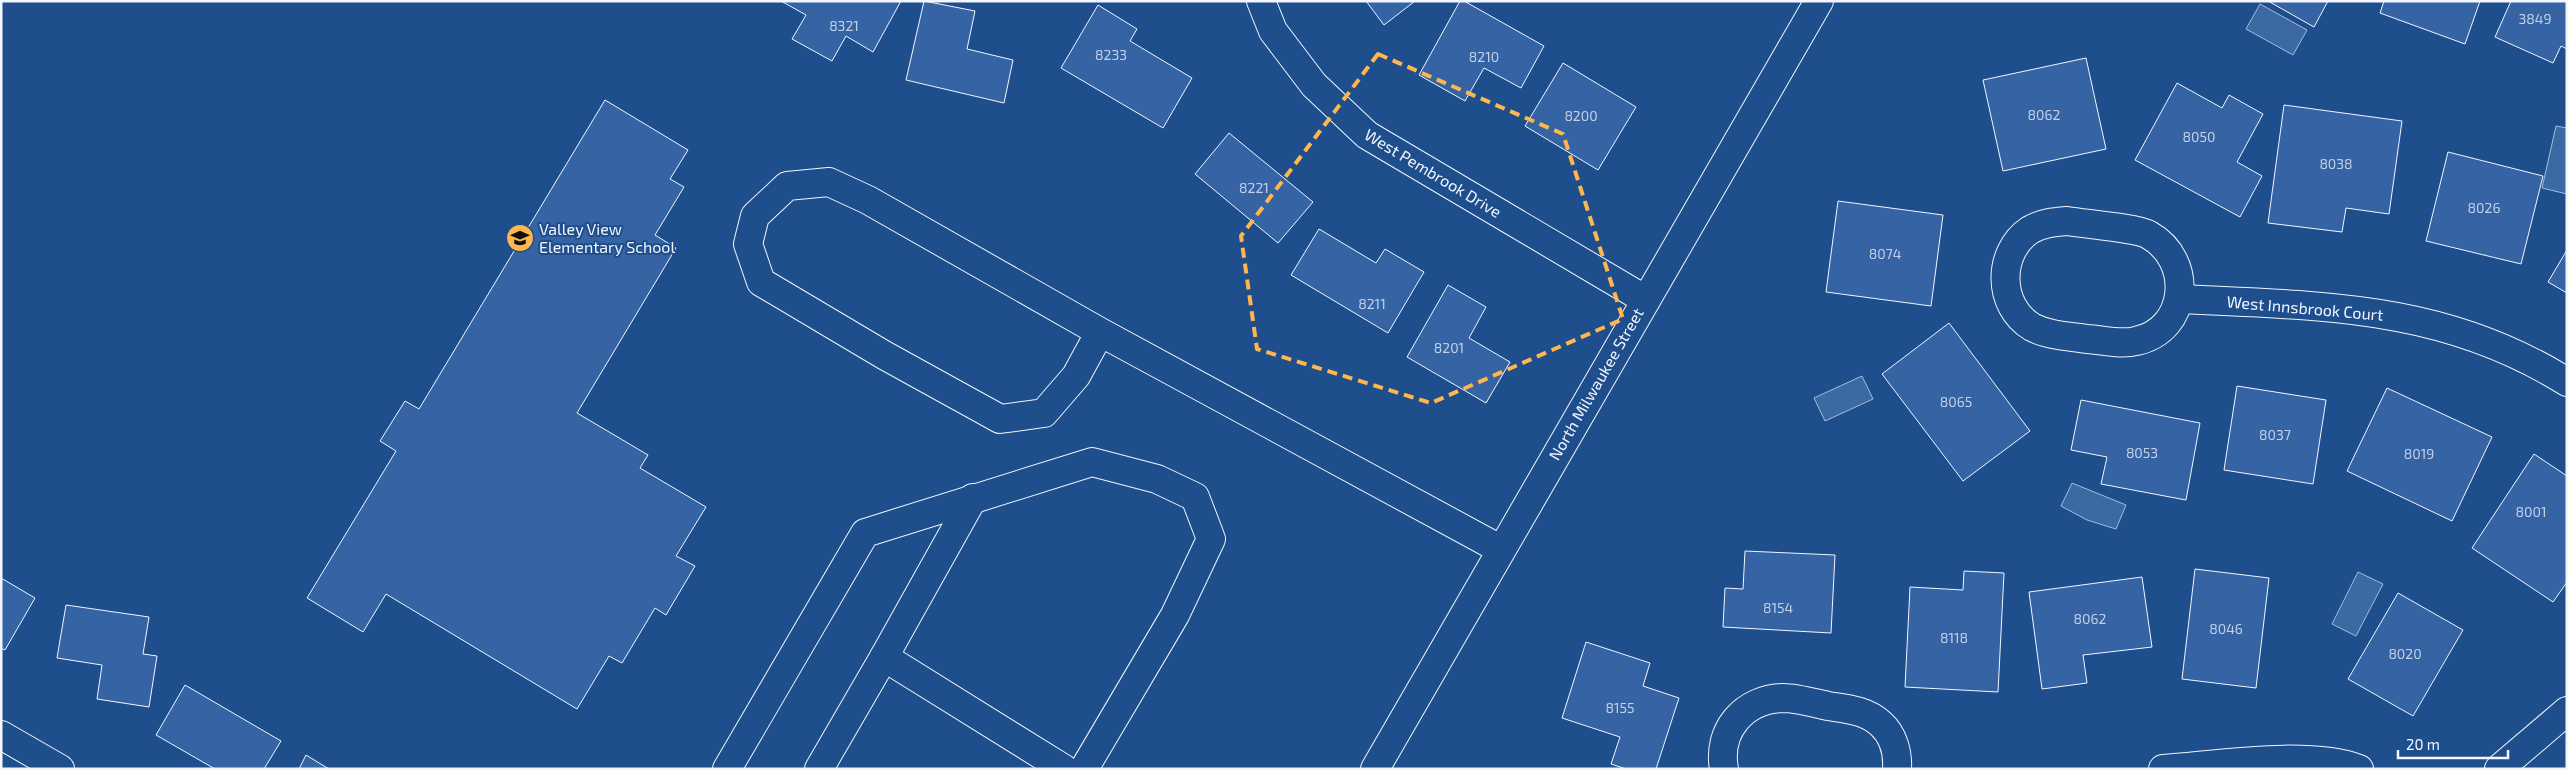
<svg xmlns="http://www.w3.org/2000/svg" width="2568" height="770" viewBox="0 0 2568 770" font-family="'Exo 2',sans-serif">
	<rect width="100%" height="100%" fill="#1f4e8c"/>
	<g fill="#3b69a3" stroke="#a8bbd7">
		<path d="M2260,4L2307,30L2293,55L2246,29Z"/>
		<path d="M2556,126L2567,128V194L2542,188Z"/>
		<path d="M1862,376L1873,399L1825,421L1814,398Z"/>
		<path d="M2072,483L2126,505L2116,529L2087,520L2061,506Z"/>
		<path d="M2358,572L2383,584L2356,636L2332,624Z"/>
	</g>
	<g fill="#3563a3" stroke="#f2f6ff">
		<path d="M781,1H901L873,52L846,36L832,61L792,39L806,15Z"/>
		<path d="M924,1L975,11L967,49L1013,60L1004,103L906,80Z"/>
		<path d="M1366,1H1415L1384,25Z"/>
		<path d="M1460,1H1464L1544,46L1521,88L1484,68L1465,101L1419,75Z"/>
		<path d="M2268,1H2328L2314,27Z"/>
		<path d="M2384,1H2480L2465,44L2380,13Z"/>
		<path d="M2511,1H2567V49L2561,46L2553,63L2495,37Z"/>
		<path d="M1098,5L1137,29L1130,41L1192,78L1163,128L1061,68Z"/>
		<path d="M2086,58L2106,149L2003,171L1983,80Z"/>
		<path d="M1563,63L1636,107L1598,170L1525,126Z"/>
		<path d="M2177,83L2222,108L2229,95L2263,114L2237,162L2262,176L2240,217L2135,160Z"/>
		<path d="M605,100L688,150L670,179L684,187L655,235L676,248L577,413L648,455L640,468L706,507L676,556L695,566L666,615L655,608L622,663L609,656L577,709L386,594L363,632L307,598L396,451L380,441L405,401L419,409Z"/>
		<path d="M2284,105L2402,121L2389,214L2346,208L2342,232L2268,223Z"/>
		<path d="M1229,133L1313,202L1278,243L1195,174Z"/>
		<path d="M2448,152L2543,176L2521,264L2426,241Z"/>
		<path d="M1838,201L1943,215L1931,306L1826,292Z"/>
		<path d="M1319,229L1376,263L1385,249L1424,272L1388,333L1291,275Z"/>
		<path d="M2567,250V293L2548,282Z"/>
		<path d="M1448,285L1486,307L1469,338L1510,362L1486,403L1407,357Z"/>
		<path d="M1949,323L2030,431L1963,481L1882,374Z"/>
		<path d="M2237,386L2326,400L2313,484L2224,470Z"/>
		<path d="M2387,388L2492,437L2452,521L2347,471Z"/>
		<path d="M2081,400L2200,423L2186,500L2101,484L2107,457L2071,450Z"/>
		<path d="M2534,454L2567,476V582L2553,602L2472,548Z"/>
		<path d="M1745,551L1835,555L1831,633L1723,627L1725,588L1743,589Z"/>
		<path d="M2195,569L2269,578L2256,688L2182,679Z"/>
		<path d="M1964,571L2004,573L1998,692L1905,687L1910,587L1963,590Z"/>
		<path d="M2142,577L2152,647L2083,655L2087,683L2042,689L2029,592Z"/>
		<path d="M1,578L35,598L5,650L1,648Z"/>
		<path d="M2398,593L2463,630L2413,716L2348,679Z"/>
		<path d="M66,605L149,617L143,654L157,656L149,707L97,699L102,665L57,658Z"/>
		<path d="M1586,642L1650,663L1643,686L1679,698L1656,769H1626L1611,764L1620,737L1562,718Z"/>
		<path d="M185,685L281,741L264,769H215L156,735Z"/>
		<path d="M306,755L329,769H299Z"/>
	</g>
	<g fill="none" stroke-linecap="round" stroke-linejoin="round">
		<g stroke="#f2f6ff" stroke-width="30">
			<g id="minor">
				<path d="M1261,1L1273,31L1314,85L1367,135L1646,300"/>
				<path d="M2067,221C2084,224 2137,228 2149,235C2194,260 2189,330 2136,341C2121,345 2103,340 2087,339C2069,336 2049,336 2032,327C1997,306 1997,252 2030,230C2042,223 2054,222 2067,221Z"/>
				<path d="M2180,299C2320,306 2443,304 2567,382"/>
				<path d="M1100,332L1076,376L1044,413L1000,419L884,355L761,282L748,244L755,216L787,186L829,182L868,200L1100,332L1500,549"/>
				<path d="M973,498L884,657L1064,769"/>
				<path d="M1,735L60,769"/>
				<path d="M727,769L865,533L1092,462L1157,479L1195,497L1211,539L1175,615L1084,769"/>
				<path d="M819,769L884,657"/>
				<path d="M1375,769L1819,1"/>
				<path d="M1724,769C1717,730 1744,699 1783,698C1797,698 1814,703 1828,706C1847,709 1866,710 1881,724C1893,735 1898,752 1897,769"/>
				<path d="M2163,769C2218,765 2309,750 2359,769"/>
				<path d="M2499,769L2567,711"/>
			</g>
		</g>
		<use href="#minor" stroke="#1f4e8c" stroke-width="28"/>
	</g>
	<path fill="none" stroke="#ffb74d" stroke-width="4" stroke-dasharray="10 6" stroke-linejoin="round" d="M1378,54L1563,134L1623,319L1431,403L1257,349L1241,236Z"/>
	<defs>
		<g id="school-disc" transform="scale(1.4375)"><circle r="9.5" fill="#ffb74d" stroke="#1f4e8c"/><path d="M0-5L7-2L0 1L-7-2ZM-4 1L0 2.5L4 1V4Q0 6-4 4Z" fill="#111"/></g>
	</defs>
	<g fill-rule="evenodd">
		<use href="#school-disc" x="520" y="238"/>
	</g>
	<g text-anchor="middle" stroke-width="4" stroke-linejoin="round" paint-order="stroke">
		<g font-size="14" fill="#c3d1e8">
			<text x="2535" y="24">3849</text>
			<text x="844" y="31">8321</text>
			<text x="1111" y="60">8233</text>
			<text x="1484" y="62">8210</text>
			<text x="2044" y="120">8062</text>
			<text x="1581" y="121">8200</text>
			<text x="2199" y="142">8050</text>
			<text x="2336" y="169">8038</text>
			<text x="1254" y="193">8221</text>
			<text x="2484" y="213">8026</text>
			<text x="1885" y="259">8074</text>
			<text x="1372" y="309">8211</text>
			<text x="1449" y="353">8201</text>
			<text x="1956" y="407">8065</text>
			<text x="2275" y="440">8037</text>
			<text x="2142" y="458">8053</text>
			<text x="2419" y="459">8019</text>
			<text x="2531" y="517">8001</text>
			<text x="1778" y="613">8154</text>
			<text x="2090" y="624">8062</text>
			<text x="2226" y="634">8046</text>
			<text x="1954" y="643">8118</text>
			<text x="2405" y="659">8020</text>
			<text x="1620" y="713">8155</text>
		</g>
		<g font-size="16" fill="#f2f6ff" stroke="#1f4e8c">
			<text transform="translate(1433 173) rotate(31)" y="6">West Pembrook Drive</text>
			<text transform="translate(2305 308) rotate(5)" y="6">West Innsbrook Court</text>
			<text transform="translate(1596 384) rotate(-60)" y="6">North Milwaukee Street</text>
		</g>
		<g font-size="16" fill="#f2f6ff" stroke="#1f4e8c" text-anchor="start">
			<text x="539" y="235">Valley View<tspan x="539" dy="18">Elementary School</tspan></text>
		</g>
	</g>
	<rect width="2568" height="770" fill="none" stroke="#f2f6ff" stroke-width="5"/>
	<path d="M2398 750v8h110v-8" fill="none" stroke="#f2f6ff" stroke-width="2.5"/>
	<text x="2406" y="750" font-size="15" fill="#f2f6ff" stroke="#1f4e8c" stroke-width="4" paint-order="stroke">20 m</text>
</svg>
